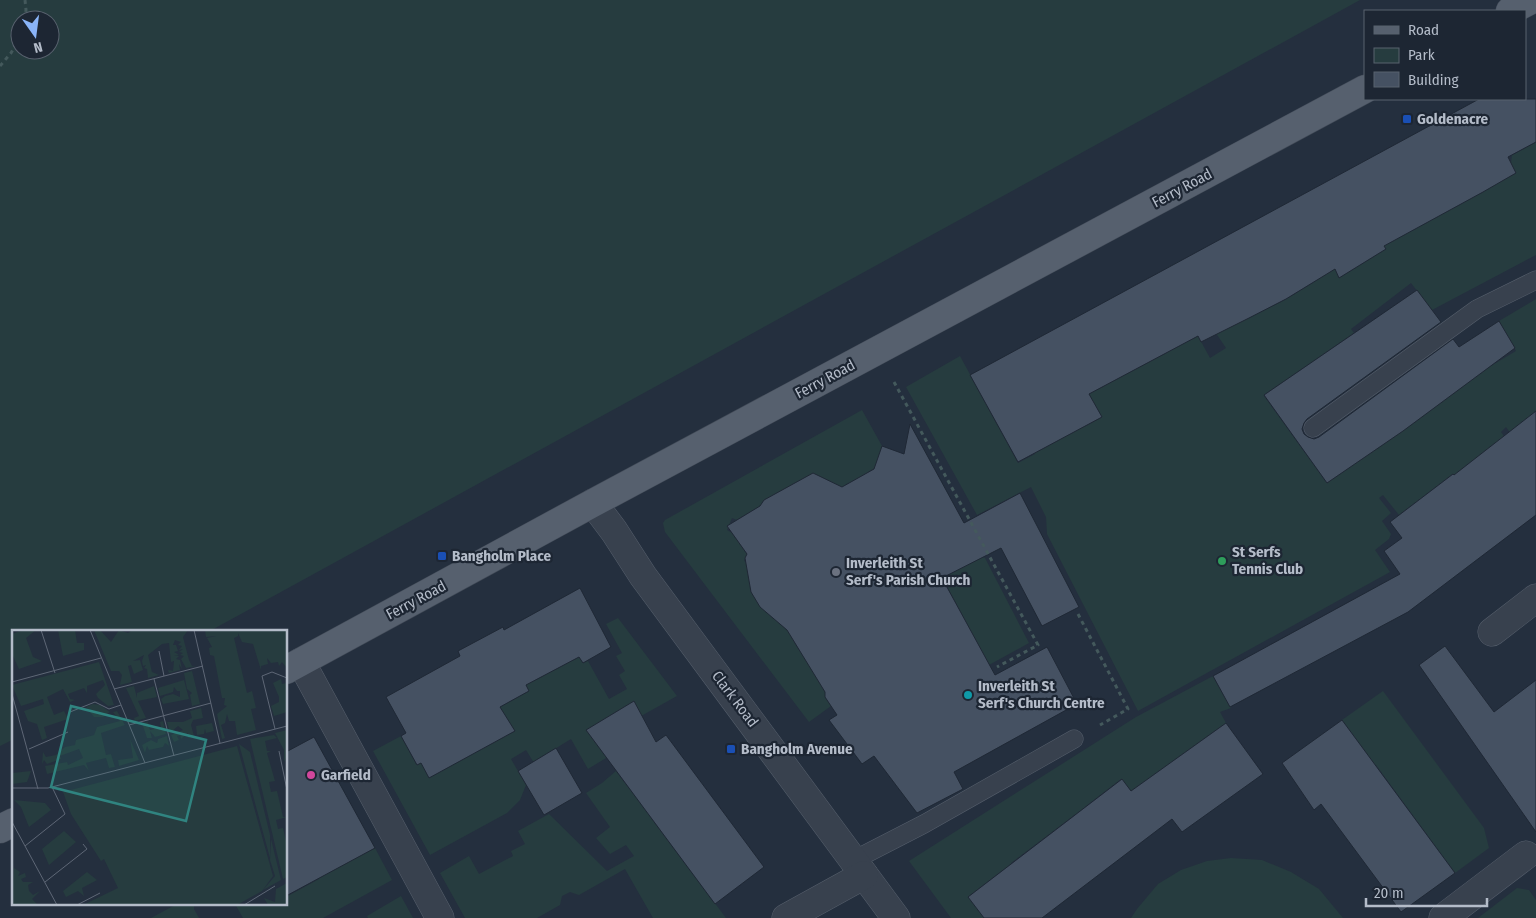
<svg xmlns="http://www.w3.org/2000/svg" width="1536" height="918" viewBox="0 0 1536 918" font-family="'Fira Sans Condensed',sans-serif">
	<rect width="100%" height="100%" fill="#242f3e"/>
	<g fill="#263c3f" fill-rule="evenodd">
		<path d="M0,0H1360L208,632H14V739L0,746ZM20,20H50V50H20Z"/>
		<path d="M1536,142V255L1432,310L1411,283L1351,329L1354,333L1264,396L1327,483L1489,367L1516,351L1499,321L1536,299V429L1516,441L1506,427L1501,432L1504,436L1460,483L1453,474L1399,515L1383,495L1379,498L1391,513L1382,521L1391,534L1389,539L1375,550L1390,572L1138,711L1047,534L1046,517L1031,487L977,515L906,387L960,356L1018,463L1035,454L1022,431L1086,426L1102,417L1089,394L1198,336L1210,358L1226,348L1207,320L1188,301L1169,267L1179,261L1196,294L1235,325L1286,299L1312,283L1327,254L1336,271L1516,173L1511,163L1512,155Z"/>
		<path d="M862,410L882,446L880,451L891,463L871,470L850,486L848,483L844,486L845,489L794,488L792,485L769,502L763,501L761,506L737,520L732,518L727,530L732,533L747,554L744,561L756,567L796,635L794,642L799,650H805L825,692V697L831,706L809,722L665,532L663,523L665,520Z"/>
		<path d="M974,553L985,558L1029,643L989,665L934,562Z"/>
		<path d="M618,618L677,696L607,735L616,752L588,769L571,739L553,750L560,762L542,776L526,750L511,759L526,785L520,800L507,813L430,855L373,751L401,736L417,765L499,707L529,691L526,685L579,657L583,663L588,661L609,699L627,689L619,675L625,671L616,656L622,653L606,624Z"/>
		<path d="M1213,676L1231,708L1220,712L1226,723L1132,792L1121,779L1085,807L1096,820L1076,814L1011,863L1021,877L1001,872L969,896L984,918H951L909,861L1136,717Z"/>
		<path d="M1383,691L1484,828L1489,848L1455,873L1376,765L1363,774L1366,753L1342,720Z"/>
		<path d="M616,771L629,788L640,781L654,822L726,918H653L625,869L579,895L570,892L562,896L560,905L537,918H465L440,873L469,856L479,874L513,856L511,851L525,844L518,831L549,814L607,871L634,856L626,845L610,854L596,838L610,827L586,793L602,783Z"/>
		<path d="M375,848L392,880L323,918H243L235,904H286V897L319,879L303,849L358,857Z"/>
		<path d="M1231,858L1262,860L1291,872L1319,889L1343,918H1131L1137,909L1158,884L1181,870L1207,861Z"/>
		<path d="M1517,888L1529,890L1536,900V918H1478Z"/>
		<path d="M401,896L413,918H368L367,916Z"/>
		<path d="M177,904H194V909L199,918H151Z"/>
	</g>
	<g fill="#455162" stroke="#1f2835">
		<path d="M1479,99H1536V142L1508,157L1516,173L1483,192L1384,246L1386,249L1339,278L1335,269L1286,299L1249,318L1201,342L1198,336L1089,394L1102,417L1018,462L970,375Z"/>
		<path d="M1417,290L1441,322L1307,419L1304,423L1302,429L1304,434L1308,437L1314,439L1319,437L1453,339L1459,347L1499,321L1515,348L1403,431L1327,483L1264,395Z"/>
		<path d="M1536,411V515L1408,612L1230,707L1213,676L1400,574L1384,551L1402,538L1390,522L1453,474L1454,475Z"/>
		<path d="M910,424L964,523L1020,493L1079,607L1042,626L1001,548L942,578L995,675L1047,647L1077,704L954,772L963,789L917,813L874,756L862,764L829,720L837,715L825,697V692L787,630L760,607L751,592L745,558L747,554L727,526L760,506L764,500L813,473L842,487L874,469L882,446L904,454Z"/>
		<path d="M580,588L611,647L583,663L579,657L526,685L529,691L500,707L515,731L429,778L421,763L417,765L401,736L406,733L386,697L460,656L458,651L503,627L504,630Z"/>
		<path d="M1445,646L1494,712L1536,680V832L1419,665Z"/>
		<path d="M634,701L656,742L666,735L764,867L715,904L586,730Z"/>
		<path d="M1342,720L1455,873L1401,912L1321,804L1314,810L1282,763Z"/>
		<path d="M1226,723L1263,774L1182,832L1172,819L1042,918H984L968,897L1122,779L1131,791Z"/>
		<path d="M314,737L375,848L286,896V752Z"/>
		<path d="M556,748L582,793L544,815L518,771Z"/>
	</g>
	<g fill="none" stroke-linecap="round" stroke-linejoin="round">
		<g stroke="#565f6c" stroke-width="19">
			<g id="service">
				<path d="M1313,428L1477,309L1536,280"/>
				<path d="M854,860L924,824L1074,739"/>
			</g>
		</g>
		<g stroke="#565f6c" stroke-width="29">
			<g id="minor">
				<path d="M593,503L614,531L643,576L896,918"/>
				<path d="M1492,632L1536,598"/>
				<path d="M301,662L440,918"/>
				<path d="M786,918L864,875"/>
				<path d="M1443,918L1526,855"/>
			</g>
		</g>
		<g stroke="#414a57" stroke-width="29">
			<g id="primary">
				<path d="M1510,11L1531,0"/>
				<path d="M286,670L593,503L1365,89"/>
				<path d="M0,829L14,822"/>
			</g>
		</g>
		<g stroke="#44595c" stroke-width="3" stroke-dasharray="4 4" stroke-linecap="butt">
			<path d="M25,0L26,10L25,20"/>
			<path d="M0,66L11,53L20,37"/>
			<path d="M894,382L1038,645L997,667"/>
			<path d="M1078,614L1128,709L1100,725"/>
		</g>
		<use href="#service" stroke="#38414e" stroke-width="18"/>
		<use href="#minor" stroke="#38414e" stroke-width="28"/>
		<use href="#primary" stroke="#56606e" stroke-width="28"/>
	</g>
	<g fill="#1a4fb4" stroke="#1d2633" stroke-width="2">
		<rect x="1402" y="114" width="10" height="10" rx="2.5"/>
		<rect x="437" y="551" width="10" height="10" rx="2.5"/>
		<rect x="726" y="744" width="10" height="10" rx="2.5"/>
	</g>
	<circle fill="#2e9e5b" stroke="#1d2633" stroke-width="2" cx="1222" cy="561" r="5"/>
	<circle fill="#6b7280" stroke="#1d2633" stroke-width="2" cx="836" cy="572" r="5"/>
	<circle fill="#0f9aa8" stroke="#1d2633" stroke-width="2" cx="968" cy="695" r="5"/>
	<circle fill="#d1479c" stroke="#1d2633" stroke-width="2" cx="311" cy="775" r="5"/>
	<g text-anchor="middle" stroke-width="4.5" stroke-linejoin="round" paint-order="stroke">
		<g font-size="15" font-weight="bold" fill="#b4bcc9" stroke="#1d2633" text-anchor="start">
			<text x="1417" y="124">Goldenacre</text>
			<text x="1232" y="557">St Serfs<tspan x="1232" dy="17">Tennis Club</tspan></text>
			<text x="452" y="561">Bangholm Place</text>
			<text x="846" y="568">Inverleith St<tspan x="846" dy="17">Serf's Parish Church</tspan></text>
			<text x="978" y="691">Inverleith St<tspan x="978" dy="17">Serf's Church Centre</tspan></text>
			<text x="741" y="754">Bangholm Avenue</text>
			<text x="321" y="780">Garfield</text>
		</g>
		<g font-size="15" fill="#b4bcc9" stroke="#1d2633">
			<text transform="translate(1182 188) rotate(-28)" y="5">Ferry Road</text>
			<text transform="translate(825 379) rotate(-28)" y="5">Ferry Road</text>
			<text transform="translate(416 600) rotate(-28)" y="5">Ferry Road</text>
			<text transform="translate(735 699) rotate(53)" y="5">Clark Road</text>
		</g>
	</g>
	<g transform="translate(12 630)">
		<rect width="275" height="275" fill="#242f3e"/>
		<path d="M11,0H24L14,8L21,27L30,31L7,39L0,24V4ZM46,0H63L65,13H72V20L51,26ZM82,0H88L99,12L107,0L116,3L120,0H176L171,7L177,30L180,36H184L174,38L169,29L172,26L168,25L171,23L167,22L171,19L167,20L170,16L166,15L169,12L163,10L161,15H164L166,21L162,22L167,25L162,26H167L164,29L168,30L170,39L167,34L168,40L157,43L156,40L161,41L162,31L159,32L157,13L150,14L136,25L140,42L147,45L136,48L135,39L132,38L134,35L131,36L130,31L132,25L121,31L128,30L131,40L122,44L119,35L116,36L120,52L108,55L110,45L107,41H99ZM193,0H275V38L270,32L267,36L266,32L259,33L255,28L256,34L249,36V40L241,14L230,12L226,3V6L222,8L235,63L240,61L244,78L239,79L244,100L225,105L223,91H217L215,84L213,93L209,95L213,108L210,109L205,84L215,76L212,75L213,68H210L202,26L198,25L197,18L200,17L195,8L204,6L194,7ZM87,32L102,75L96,76L86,68L84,64L93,55L91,50L75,56V63L72,58L56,64L58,69L63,70L58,72L51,59L35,67L42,85L52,81L56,89L32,97L35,108L30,110L25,94L16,91L12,81L32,74L31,69L9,76L0,55ZM180,41L188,74L180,76L178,65L180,63L175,59L172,43ZM269,49L270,54L274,53L275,82L262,86L259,76L267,72V67L261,53ZM172,50L177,69L151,74L149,69L153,66L161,64L168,67V61H165L162,57L161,62L148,66L146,58ZM122,56L125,68V63L142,56L145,67L126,71L134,88L123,91L122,88L127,86L114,58ZM81,74L88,75L98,82L91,87H82L74,77ZM189,78L191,88L181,90L179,95L182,106L176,108V103L169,109L168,105L165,106L167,110L162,112L159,105L171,100L166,96L158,103L155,92H171L180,88L178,81ZM105,81L113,95L89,103L94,125L99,124L103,137L97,138L94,128L74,133L77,141L72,135L35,144L33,136L55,132L56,135L71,128L67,119L48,126L49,129L35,134L32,130L30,134L31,122L34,127L44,125L53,117L63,115L64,110L82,105L85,97L108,91L101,82ZM151,91L154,104L143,107L138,101L140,108H135L130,93L136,92L138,100L149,97L148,92ZM200,93L202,101L194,103L193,99L192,104L185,105L184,96ZM275,100V126L272,132V120L263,103ZM262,105L265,108L253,111L255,121H259L255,123L263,151L257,152L259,162L265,161L271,187H275L264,190L266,199L271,198L275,215V247L271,249L238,109ZM155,106L157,116L153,113L151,117L137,120L135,116L133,123L130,115L139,110L145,113L146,109ZM118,109L127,130L107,136L106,130L121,128ZM227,114L238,122L258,205V228ZM225,116L261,246L250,261L225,275H71L106,258L92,229L89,231L59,184L51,162ZM19,141L15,152L0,154V143ZM2,170L33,173L39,180L17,197L9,177ZM52,201L64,212L37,235L30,219ZM259,209L269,250L251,260L263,246L258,230ZM2,231V238L8,242L6,246L13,243L14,247L9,249L11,252H21L16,255L17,261L21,265L28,261L20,269L26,275H0ZM75,242L85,250L70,258L72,266L66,261L54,267L51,261ZM275,253V275H256L252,268L263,272L264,259Z" fill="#263c3f"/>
		<path fill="none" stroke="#5e6776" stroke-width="1" d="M29,0L43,43M78,0L133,133M182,0L208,113M147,21L152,46M142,49L162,126M0,52L89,28M102,59L191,36M0,64L26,159M58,82L83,72L97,79L109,75M117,95L199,73M263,99L250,46L260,42L275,48M17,119L56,102M267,121L275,160M0,158H36L275,96M0,192L45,275M13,216L53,184L40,157M33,252L75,219L71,214M65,275L88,263M232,275L263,256"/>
		<path fill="#308480" fill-opacity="0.15" stroke="#308480" stroke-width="2.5" d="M59,76L194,110L174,191L39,157Z"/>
		<rect width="275" height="275" fill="none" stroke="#b4bcc9" stroke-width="2.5"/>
	</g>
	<rect x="1364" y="10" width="162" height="90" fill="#1d2633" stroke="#59626f"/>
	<rect x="1374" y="26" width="25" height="8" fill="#56606e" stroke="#59626f"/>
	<text x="1408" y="35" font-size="15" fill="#b4bcc9">Road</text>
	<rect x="1374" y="48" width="25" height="15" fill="#263c3f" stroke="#59626f"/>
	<text x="1408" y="60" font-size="15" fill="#b4bcc9">Park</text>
	<rect x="1374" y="72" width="25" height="15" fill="#455162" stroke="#59626f"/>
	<text x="1408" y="85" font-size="15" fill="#b4bcc9">Building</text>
	<g transform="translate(35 35) rotate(166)"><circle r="24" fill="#1d2633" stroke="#59626f"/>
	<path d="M0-4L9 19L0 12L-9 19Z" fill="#8ab4f8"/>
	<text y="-8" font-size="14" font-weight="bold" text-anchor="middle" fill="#b4bcc9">N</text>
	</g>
	<path d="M1366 898v8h121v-8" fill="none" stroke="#b4bcc9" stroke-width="2.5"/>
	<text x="1374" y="898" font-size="15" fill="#b4bcc9" stroke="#1d2633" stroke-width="4" paint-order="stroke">20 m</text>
</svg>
